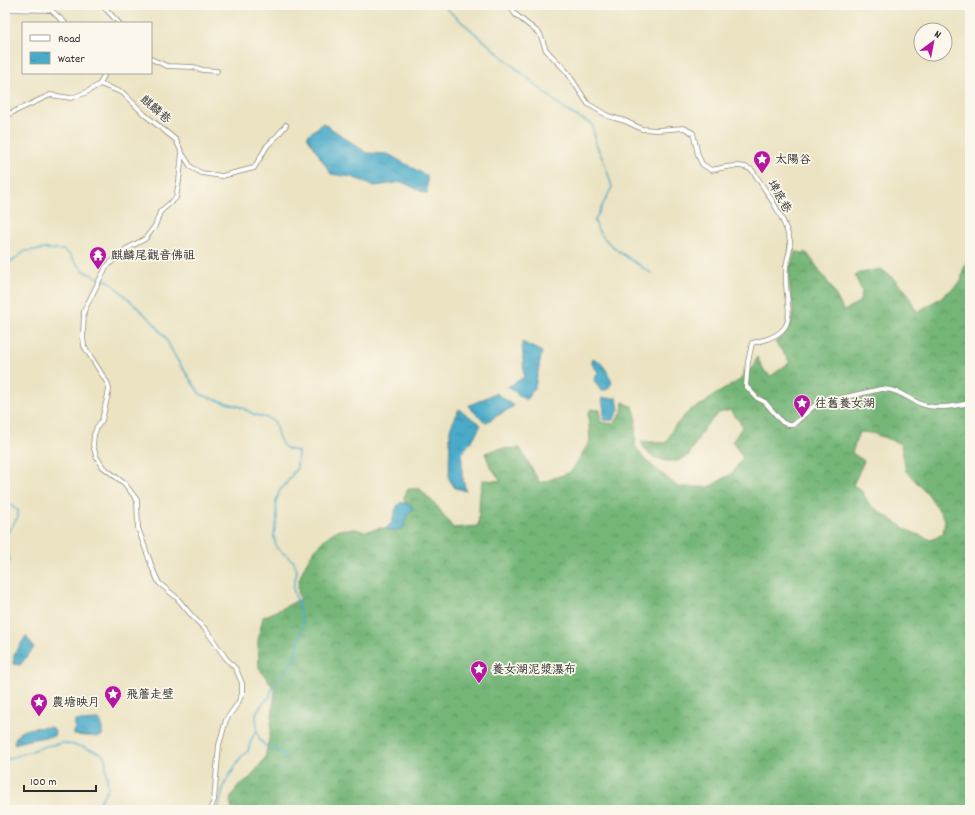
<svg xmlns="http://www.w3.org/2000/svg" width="975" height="815" viewBox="0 0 975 815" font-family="Dekko,'LXGW WenKai TC',sans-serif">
	<defs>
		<pattern id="forest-crowns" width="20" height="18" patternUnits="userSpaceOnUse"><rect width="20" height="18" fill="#74b678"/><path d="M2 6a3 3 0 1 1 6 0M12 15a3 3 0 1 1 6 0" fill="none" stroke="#5f9463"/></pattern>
		<pattern id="water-ripples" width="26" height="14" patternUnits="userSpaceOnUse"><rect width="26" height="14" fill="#4aabc9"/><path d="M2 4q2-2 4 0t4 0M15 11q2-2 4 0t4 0" fill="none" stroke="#3e8ba3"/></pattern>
	</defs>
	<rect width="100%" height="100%" fill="#fbf7ec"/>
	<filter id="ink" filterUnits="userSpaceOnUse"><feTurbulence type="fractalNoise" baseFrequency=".025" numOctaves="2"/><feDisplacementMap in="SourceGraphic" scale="8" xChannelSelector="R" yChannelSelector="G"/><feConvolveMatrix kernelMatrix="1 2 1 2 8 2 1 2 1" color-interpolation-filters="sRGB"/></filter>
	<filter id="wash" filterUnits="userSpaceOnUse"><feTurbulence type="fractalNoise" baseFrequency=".012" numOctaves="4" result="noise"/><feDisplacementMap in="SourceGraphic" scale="16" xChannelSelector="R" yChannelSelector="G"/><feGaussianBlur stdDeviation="0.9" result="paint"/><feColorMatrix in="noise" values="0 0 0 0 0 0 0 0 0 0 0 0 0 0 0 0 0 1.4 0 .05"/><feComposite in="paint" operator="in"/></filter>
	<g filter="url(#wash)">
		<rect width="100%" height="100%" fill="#ebe3c2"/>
		<path fill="url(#forest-crowns)" stroke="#507052" fill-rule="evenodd" d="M795,252L807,253L830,285L844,311L860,301L862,291L855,276L860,273L881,269L894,279L906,291L917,312L942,297L961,282L964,266L970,257V810H232L230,800L237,787L251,777L265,758L270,734L275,690L259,668L258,641L263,617L285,607L300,599C299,596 298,592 298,589C298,570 319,539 336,531C341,529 350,529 355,529C359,530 363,532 367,531C376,530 382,525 391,531L404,527L406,517L412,506L405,503L404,497L408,489H420L437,506L453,528L478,526C480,512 478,492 483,480L501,481L490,466L485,453L498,449L520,448L540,483L571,472L590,441L588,413L591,409L600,410V422L614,424L622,412L623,402L633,407L636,416L635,446L644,459L678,487H709L733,473L743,457L732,442L743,426L730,410L719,413L704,428L689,455L677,461H666L651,456L644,448L641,441L666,443L674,427L690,410L705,403L713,396L740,380L745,372L753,367L757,357L764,371L771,376L790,362L775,342C806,318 787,301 789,270C790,265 793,258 795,252ZM859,432L872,433L901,444L906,471L928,494L945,519L943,534L931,540L907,530L886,516L870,505L861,490L853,485L864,461L852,453Z"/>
		<g fill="url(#water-ripples)" stroke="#3a6b7a">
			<path d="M323,123L367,153L388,154L427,176V194L402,182L375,186L352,177L331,174L310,141L307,136Z"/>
			<path d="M522,342L542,352L535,387L526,400L508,387L524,377Z"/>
			<path d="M592,358C604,362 607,372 612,382L608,389L601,391L594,380L598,372L592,364Z"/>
			<path d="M496,393L514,406L485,423L468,406Z"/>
			<path d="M602,398H617L619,410L613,420H603L604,410Z"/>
			<path d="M459,409L481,425L475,436L462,453V475L466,491L455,488L449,479L450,429Z"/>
			<path d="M401,502L412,506L413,509L406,517L404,527C401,530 397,529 393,532L386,528L392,522L397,506Z"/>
			<path d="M26,636L34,648L20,665L13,664L14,655Z"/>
			<path d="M99,720L102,724V736L99,737L74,735L75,721Z"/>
			<path d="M52,727L55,732L54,736L33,739L14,744C16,725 38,728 52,727Z"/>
		</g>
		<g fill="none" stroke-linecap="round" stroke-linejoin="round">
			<g stroke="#4aabc9" stroke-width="1.5">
				<path d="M442,5L524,75L568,112L592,124L596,144L606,167L612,187L595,220C596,241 635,262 651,273"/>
				<path d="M5,264L14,260L25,251L46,249L63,250L70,255L78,265L86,272L96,277L109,281L153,322L165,337L176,358L200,394L213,399L241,407L255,415L267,418L275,422C277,432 280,451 294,450L298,452L297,468L285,485L280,490L276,501L277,521L275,528L274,536L276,547L294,562L297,571L293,589L298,603L303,623L296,656L282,676L271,690L270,697L263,703L256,713L257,730L251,740L248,751L241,757L224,785L218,810"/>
				<path d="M5,501L18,510V517L5,536V539"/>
				<path d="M5,542L10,560L5,567"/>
				<path d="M257,731C259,738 261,744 268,747C271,749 274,747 277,749C281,751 284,755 286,759"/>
				<path d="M5,760L46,746L63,743L83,747L100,753L105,757L108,788L95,810"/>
			</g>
		</g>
	</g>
	<g filter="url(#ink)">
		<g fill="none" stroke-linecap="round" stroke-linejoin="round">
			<g stroke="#8b8776" stroke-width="5.5">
				<g id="minor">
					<path d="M102,5L119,23"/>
					<path d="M510,5L515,14L540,34L546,50L567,72L588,104L608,116L625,121L642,129L657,130L684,128L693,133L698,155L702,164L711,170C725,168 739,162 752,170C766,191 782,213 789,237C793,247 787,257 786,267C782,306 808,332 752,343L748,362L746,386L757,398L765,402L782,422L788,425H793L814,406L819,403L881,389C896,388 907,398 921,404C937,410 954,406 970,403"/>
					<path d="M5,9L51,10L65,23"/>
					<path d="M51,10L55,5"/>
					<path d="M151,59L167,66L193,67L203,70L217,71"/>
					<path d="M105,73L100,84L123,93L145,115L176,140L182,153L191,167L201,173L222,176L254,168L267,146L278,135L286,125"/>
					<path d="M5,116L50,95L71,98L85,93L100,84"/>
					<path d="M182,153L179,181L176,198L160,212L155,226L145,239L126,249L106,267L84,311L83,337L84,346L108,384L109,390L102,420L97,427L94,435L93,445L96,456L103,467L125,484L137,500L138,528L153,570L159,583L177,598L192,616L206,630L225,657L236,669L242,683V694L238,703L226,720L219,745L214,800L210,810"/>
				</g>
			</g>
			<use href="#minor" stroke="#fff" stroke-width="4"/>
		</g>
	</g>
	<defs>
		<g id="sight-pin" transform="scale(0.9)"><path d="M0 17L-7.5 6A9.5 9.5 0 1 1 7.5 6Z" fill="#b5179e" stroke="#fbf7ec"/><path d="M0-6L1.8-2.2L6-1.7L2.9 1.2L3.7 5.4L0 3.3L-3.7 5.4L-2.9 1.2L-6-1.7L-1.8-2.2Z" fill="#fff"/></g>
		<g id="temple-pin" transform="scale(0.9)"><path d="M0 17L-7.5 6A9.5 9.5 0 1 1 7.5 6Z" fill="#b5179e" stroke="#fbf7ec"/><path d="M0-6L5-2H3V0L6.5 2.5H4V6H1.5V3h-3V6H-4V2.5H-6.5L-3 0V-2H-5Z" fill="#fff"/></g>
	</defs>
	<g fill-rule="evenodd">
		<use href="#sight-pin" x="762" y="159"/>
		<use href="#temple-pin" x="98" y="255"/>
		<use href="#sight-pin" x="802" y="403"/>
		<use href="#sight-pin" x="479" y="669"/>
		<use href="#sight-pin" x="113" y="694"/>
		<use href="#sight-pin" x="39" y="702"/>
	</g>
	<g text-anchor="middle" stroke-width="3.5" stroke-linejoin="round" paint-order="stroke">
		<g font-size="12" fill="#2b2b2b" stroke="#fbf7ec">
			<text transform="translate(156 109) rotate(41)" y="4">麒麟巷</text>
			<text transform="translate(780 196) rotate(60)" y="4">埤底巷</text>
		</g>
		<g font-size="12" fill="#2b2b2b" stroke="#fbf7ec" text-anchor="start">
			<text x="775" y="163">太陽谷</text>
			<text x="111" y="259">麒麟尾觀音佛祖</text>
			<text x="815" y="407">往舊養女湖</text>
			<text x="492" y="673">養女湖泥漿瀑布</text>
			<text x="126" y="698">飛簷走壁</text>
			<text x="52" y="706">農塘映月</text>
		</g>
	</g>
	<rect width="975" height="815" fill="none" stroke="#fbf7ec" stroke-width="20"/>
	<rect x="22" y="22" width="130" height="52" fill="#fbf7ec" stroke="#a8a59f"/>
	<rect x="30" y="35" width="20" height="6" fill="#ffffff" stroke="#a8a59f"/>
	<text x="58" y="42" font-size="12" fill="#2b2b2b">Road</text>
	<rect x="30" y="52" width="20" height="12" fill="url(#water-ripples)" stroke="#a8a59f"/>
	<text x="58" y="62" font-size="12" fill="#2b2b2b">Water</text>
	<g transform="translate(933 42) rotate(32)"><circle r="19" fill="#fbf7ec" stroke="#a8a59f"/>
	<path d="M0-3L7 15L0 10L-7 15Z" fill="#b5179e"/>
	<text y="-6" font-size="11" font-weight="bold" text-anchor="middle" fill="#2b2b2b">N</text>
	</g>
	<path d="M24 785v6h72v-6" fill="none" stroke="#2b2b2b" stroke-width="2"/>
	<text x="30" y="785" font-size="12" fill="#2b2b2b" stroke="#fbf7ec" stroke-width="3" paint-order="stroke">100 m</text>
</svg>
